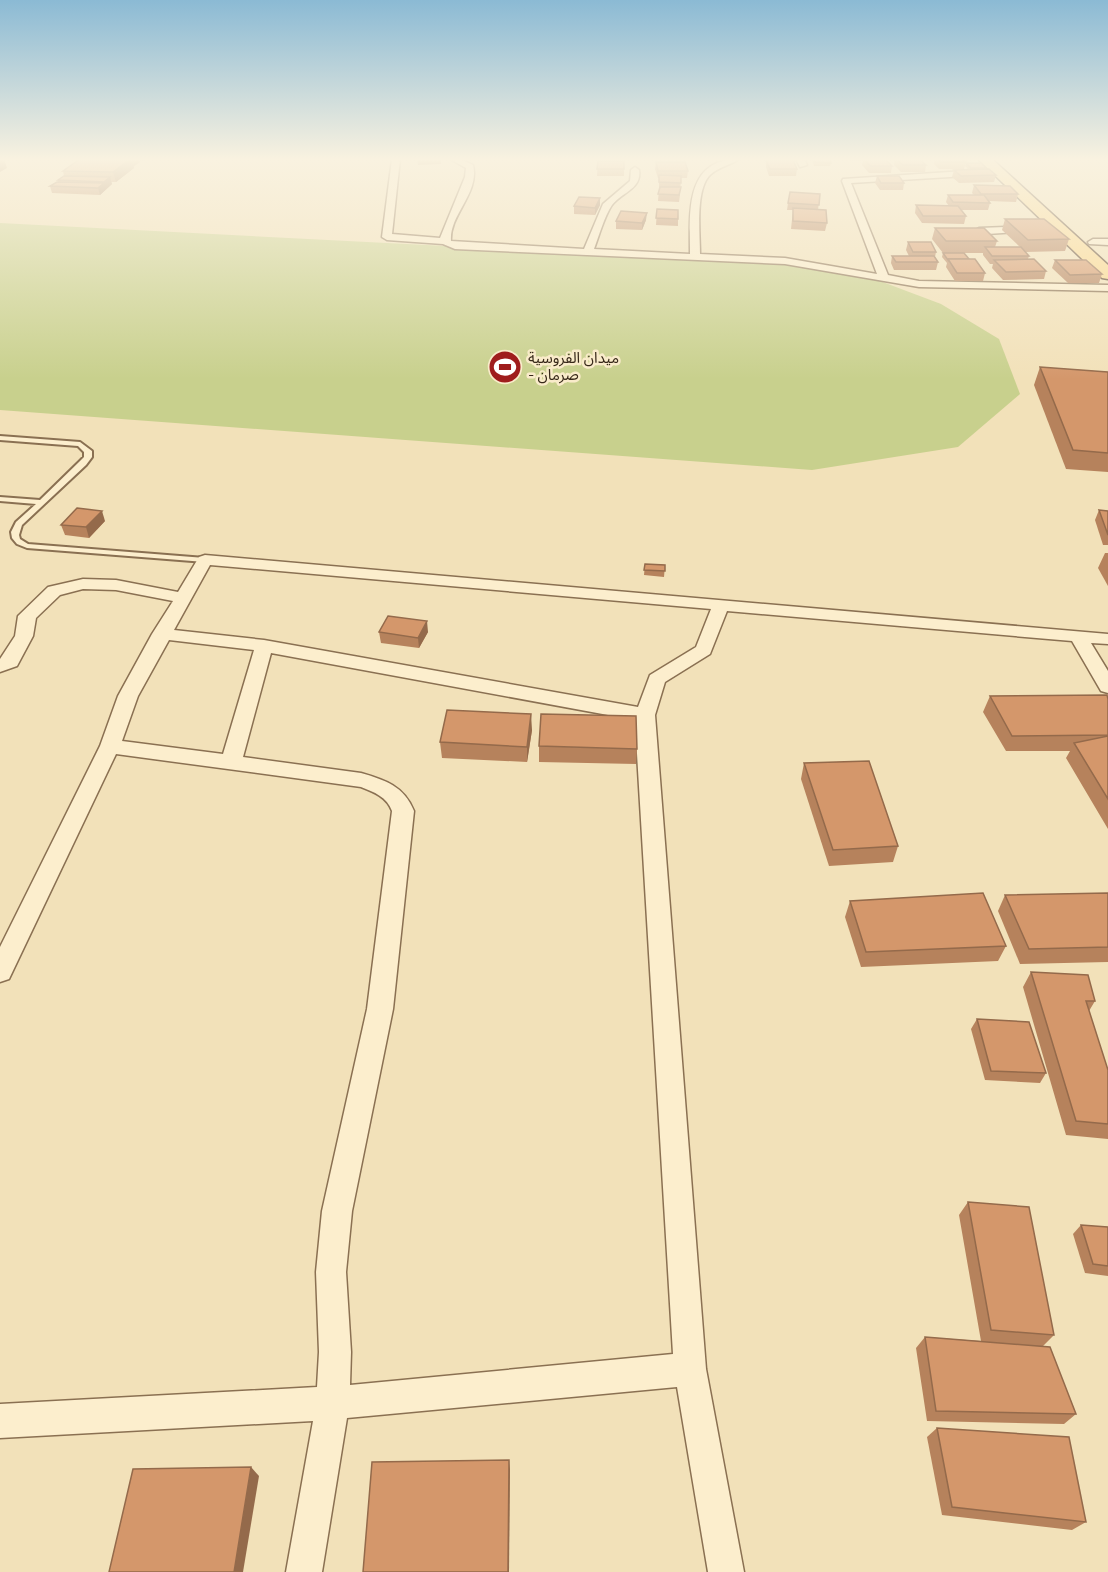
<svg xmlns="http://www.w3.org/2000/svg" width="1108" height="1572" viewBox="0 0 1108 1572" font-family="'PT Serif','Noto Sans Arabic',serif">
	<rect width="100%" height="100%" fill="#f2e1b9"/>
	<path fill="#c8d08d" d="M0,223L774,263L816,268L880,281L941,304L999,339L1020,394L958,447L812,470L0,410Z"/>
	<g fill="none" stroke-linecap="round" stroke-linejoin="round">
		<g stroke="#8a7052" stroke-width="4">
			<path id="service" d="M0,436L80,442L92,451V457L86,465L22,525L19,535L20,539L28,544L205,558L209,560L205,562L27,548L17,544L12,538L11,532L16,522L36,504L0,501V497L40,500L80,461L84,457V452L78,446L0,440Z"/>
		</g>
		<g stroke="#8a7052" stroke-width="3">
			<g id="minor">
				<path d="M392,159H400L392,234L440,238L465,177L466,168L450,159H460L473,165C480,193 449,215 451,241L584,249L603,204L630,181L631,170L635,167L639,170C642,189 622,192 612,205C604,217 599,236 594,249L690,254C690,214 684,159 739,159C731,165 718,167 710,175C695,190 700,234 700,254L785,258L877,274L842,181L843,179L980,170L984,173L983,175L851,183L888,275L919,281L1108,285V291L919,287L785,264L455,249L443,244L387,240L382,237Z"/>
				<path d="M796,159H804L807,165L800,167Z"/>
				<path d="M1031,226L1034,227V231L987,234L982,237L974,231L979,228Z"/>
				<path d="M1093,239H1108V245L1089,244L1088,242Z"/>
				<path d="M205,555L1108,634V644L1091,643L1108,671V693L1101,691L1072,641L727,611L710,654L665,682L655,715L706,1369L744,1572H708L677,1387L347,1418L322,1572H286L313,1421L0,1438V1404L317,1387L319,1352L316,1272L322,1211L367,1009L392,811C387,797 374,792 361,787L116,754L9,979L0,982V947L100,746L118,696L152,634L173,601L116,590L83,589L60,595L36,618L33,636L17,666L0,672V659L15,636L18,616L48,587L83,579L116,580L178,592L199,557ZM210,565L711,609L696,647L650,675L638,707L264,640L174,630ZM169,640L254,650L223,754L122,741L138,696ZM271,653L635,720L673,1354L350,1385L351,1352L346,1272L352,1211L393,1009L414,811C404,786 385,780 361,773L243,757Z"/>
			</g>
		</g>
		<g stroke="#573e28" stroke-width="3">
			<path id="primary" d="M978,159H992L1108,265V279L1102,278Z"/>
		</g>
		<use href="#service" fill="#fceecd" fill-rule="evenodd"/>
		<use href="#minor" fill="#fceecd" fill-rule="evenodd"/>
		<use href="#primary" fill="#fbd88c" fill-rule="evenodd"/>
	</g>
	<g fill="#b6825c">
		<path d="M55,159H146L143,161H140V162L134,166V168L116,182H111L112,184L100,195L52,193L50,186L58,182V180L64,176L63,171L78,160Z"/>
		<path d="M764,159H792V160L797,169L796,176H769L766,167V162H765Z"/>
		<path d="M812,159H829L831,163L830,166H814Z"/>
		<path d="M850,159H885L892,166L891,173H869L862,165L863,161H852Z"/>
		<path d="M895,159L926,165L925,172H901L894,165Z"/>
		<path d="M935,159H962L966,162L964,169H939L934,164Z"/>
		<path d="M598,161H624V176H597Z"/>
		<path d="M656,162L688,171L687,178H681L680,195L679,202L658,201L659,189V178H658L655,169Z"/>
		<path d="M966,163L986,168L985,169L996,175L994,182L959,183L952,177L954,170H969L965,166Z"/>
		<path d="M877,176L904,183L903,190H880L875,183Z"/>
		<path d="M974,185L1018,194L1016,202L989,201L990,203L988,210H961L966,216L964,224L922,223L915,213L916,205L949,206L946,202L948,195H974L972,193Z"/>
		<path d="M820,194L818,210L827,223L825,231L791,229L793,210H787L788,203Z"/>
		<path d="M600,205L595,215L574,214V206Z"/>
		<path d="M657,209L678,210V226L656,225Z"/>
		<path d="M1005,219L1069,239L1065,251L1025,252L1029,256L1028,259L1046,271L1044,279L1003,280L992,268L993,264H990L983,255V253H964L969,259L985,273L983,281H955L946,267L947,263L942,257L943,253L932,239L935,228L997,241L995,247H1020L1002,230Z"/>
		<path d="M646,220L642,230L616,229V221Z"/>
		<path d="M908,242L936,252L935,257L938,262L936,270H894L891,263L892,256H909L906,250Z"/>
		<path d="M1055,260L1102,274L1099,283H1068L1052,268Z"/>
		<path d="M1040,367L1108,372V472L1066,469L1034,385Z"/>
		<path d="M1099,510L1108,511V545H1103L1095,520Z"/>
		<path d="M105,521L89,538L65,535L61,525Z"/>
		<path d="M1105,553H1108V586L1098,568Z"/>
		<path d="M645,564L665,565L664,577L644,575Z"/>
		<path d="M379,632H428L419,648L381,643Z"/>
		<path d="M990,696L1108,699V829L1066,758L1070,751H1006L983,712Z"/>
		<path d="M532,730L527,762L442,758L440,742Z"/>
		<path d="M539,746L637,749L636,764L539,762Z"/>
		<path d="M804,763L898,846L893,862L829,866L801,779Z"/>
		<path d="M1108,893V962L1020,964L998,911L1005,895Z"/>
		<path d="M850,901L1006,946L998,961L861,967L845,917Z"/>
		<path d="M1031,972L1095,1001L1089,1011L1108,1070V1139L1066,1135L1023,987Z"/>
		<path d="M977,1019L1046,1073L1040,1083L985,1080L971,1029Z"/>
		<path d="M968,1202L1054,1335L1043,1346L1076,1414L1064,1424L927,1421L916,1348L925,1337L981,1341L959,1215Z"/>
		<path d="M1081,1225L1108,1227V1276L1085,1273L1073,1234Z"/>
		<path d="M937,1428L1086,1522L1072,1530L942,1515L927,1437Z"/>
	</g>
	<g fill="#946a4b">
		<path d="M4,159L7,168L0,172V160Z"/>
		<path d="M130,159H132L134,168L116,182L113,172Z"/>
		<path d="M134,159H140V162L134,166L133,160Z"/>
		<path d="M417,159H441V164L418,165Z"/>
		<path d="M110,177L112,184L100,195L98,188Z"/>
		<path d="M600,198V205L595,215V208Z"/>
		<path d="M647,213L646,220L642,230V223Z"/>
		<path d="M102,511L105,521L89,538L86,527Z"/>
		<path d="M427,621L428,632L419,648L418,638Z"/>
		<path d="M531,714L532,730L527,762V747Z"/>
		<path d="M509,1460L510,1469L509,1572H508Z"/>
		<path d="M251,1467L259,1476L243,1572H234Z"/>
	</g>
	<g fill="#d4976b" stroke="#946a4b" stroke-width="1.5">
		<path d="M80,159H130L113,172L63,171Z"/>
		<path d="M813,159H829L831,163L815,162Z"/>
		<path d="M864,159H885L892,166H870Z"/>
		<path d="M896,159H919L926,165H903Z"/>
		<path d="M937,159H962L966,162H941Z"/>
		<path d="M766,160H793L797,169H770Z"/>
		<path d="M598,161H624V169H597Z"/>
		<path d="M656,162H685L688,171H658Z"/>
		<path d="M966,163H981L986,168H971Z"/>
		<path d="M989,169L996,175L961,176L954,170Z"/>
		<path d="M659,175L681,176V183L659,182Z"/>
		<path d="M64,176L110,177L104,182L58,180Z"/>
		<path d="M877,176H899L904,183H881Z"/>
		<path d="M57,182L104,183L98,188L50,186Z"/>
		<path d="M974,185L1010,186L1018,194H981Z"/>
		<path d="M660,187H681L679,195L658,194Z"/>
		<path d="M790,192L820,194L819,205L788,203Z"/>
		<path d="M948,195H984L990,203L953,202Z"/>
		<path d="M579,197L600,198L595,208L574,206Z"/>
		<path d="M916,205L958,206L966,216H923Z"/>
		<path d="M793,208L826,210L827,223L793,221Z"/>
		<path d="M657,209L678,210V219L656,218Z"/>
		<path d="M621,211L647,213L642,223L616,221Z"/>
		<path d="M1005,219H1044L1069,239L1028,240Z"/>
		<path d="M935,228H984L997,241H946Z"/>
		<path d="M908,242H931L936,252H913Z"/>
		<path d="M985,247H1021L1029,256H992Z"/>
		<path d="M943,253H964L969,259H948V260Z"/>
		<path d="M892,256H934L938,262H896Z"/>
		<path d="M948,259H975L985,273H957Z"/>
		<path d="M1034,259L1046,271L1006,272L994,260Z"/>
		<path d="M1055,260H1086L1102,274L1070,275Z"/>
		<path d="M1040,367L1108,372V453L1073,450Z"/>
		<path d="M77,508L102,511L86,527L61,525Z"/>
		<path d="M1099,510L1108,511V535Z"/>
		<path d="M645,564L665,565V571L644,570Z"/>
		<path d="M388,616L427,621L418,638L379,632Z"/>
		<path d="M1107,695L1108,699V735L1012,736L990,696Z"/>
		<path d="M447,710L531,714L527,747L440,742Z"/>
		<path d="M541,714L636,716L637,749L539,746Z"/>
		<path d="M1108,736V799L1074,743Z"/>
		<path d="M869,761L898,846L833,850L804,763Z"/>
		<path d="M983,893L1006,946L866,952L850,901Z"/>
		<path d="M1108,893V947L1029,949L1005,895Z"/>
		<path d="M1031,972L1088,975L1095,1001H1086L1108,1070V1124L1076,1121Z"/>
		<path d="M977,1019L1029,1022L1046,1073L991,1071Z"/>
		<path d="M968,1202L1029,1207L1054,1335L991,1330Z"/>
		<path d="M1081,1225L1108,1227V1266L1093,1264Z"/>
		<path d="M925,1337L1050,1347L1076,1414L936,1411Z"/>
		<path d="M937,1428L1069,1437L1086,1522L952,1507Z"/>
		<path d="M509,1460L508,1572H363L372,1462Z"/>
		<path d="M251,1467L234,1572H109L133,1469Z"/>
	</g>
	<linearGradient id="sky" x2="0" y2="1"><stop stop-color="#8bbad4"/><stop offset="0.42" stop-color="#f9f2e0"/><stop offset="1" stop-color="#f9f2e0" stop-opacity="0"/></linearGradient>
	<rect width="1108" height="379" fill="url(#sky)"/>
	<defs>
		<g id="stadium-disc" transform="scale(1.725)"><circle r="9.5" fill="#9f1d1d" stroke="#f9ebca"/><path d="M0-5a6.5 5 0 1 0 0 10a6.5 5 0 1 0 0-10ZM-3.5-1.8h7v3.6h-7Z" fill="#fff"/></g>
	</defs>
	<g fill-rule="evenodd">
		<use href="#stadium-disc" x="505" y="367"/>
	</g>
	<g text-anchor="middle" stroke-width="5" stroke-linejoin="round" paint-order="stroke">
		<g font-size="15" fill="#372819" stroke="#f9ebca" text-anchor="start">
			<text x="528" y="363">ميدان الفروسية<tspan x="528" dy="17">- صرمان</tspan></text>
		</g>
	</g>
</svg>
